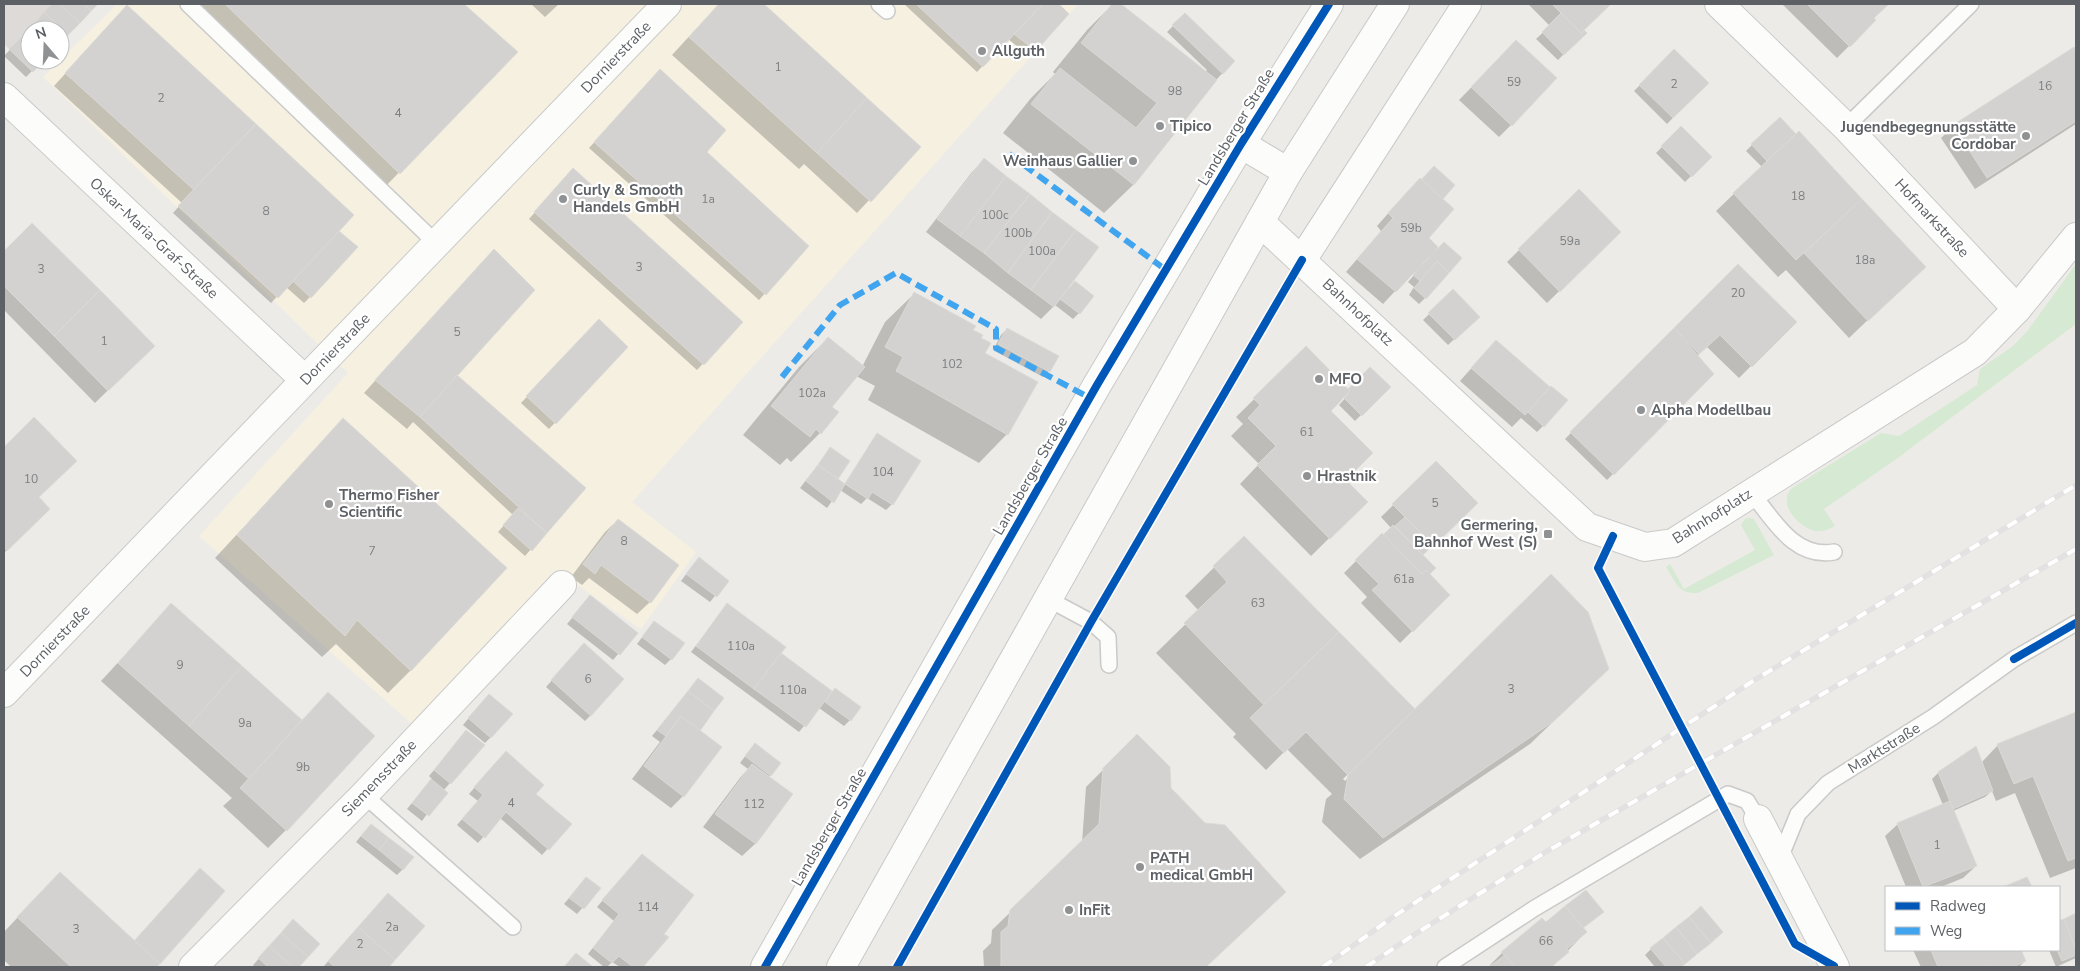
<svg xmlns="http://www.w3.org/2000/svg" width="2080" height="971" viewBox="0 0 2080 971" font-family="'Nunito Sans',sans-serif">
	<rect width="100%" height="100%" fill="#edebe7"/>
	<path fill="#f6f0e0" d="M117,4H1078L632,502L696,552L641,629L555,570L412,724L199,536L348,373L43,77Z"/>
	<path fill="#dddad7" d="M4,4H98L60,44V30H30V60H44L33,72L4,44Z"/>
	<g fill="#d6e9d2">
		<path d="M2076,264V324L1895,460L1824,509L1835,526C1828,530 1820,533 1812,530C1797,525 1777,503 1792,488L1881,433L1899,436L1977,385L1980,369L2013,346L2028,330Z"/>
		<path d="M1749,518L1754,519L1774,555L1698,593C1677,594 1676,582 1666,567L1670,564L1684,589L1755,550L1741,525L1745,519Z"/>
	</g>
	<g fill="#0003">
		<path d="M54,4H98L60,43V30H30V60H43L26,77L4,56Z"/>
		<path d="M188,4H462L516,52L381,191Z"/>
		<path d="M531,4H559L545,17Z"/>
		<path d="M719,4H762L919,147L857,213L804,164L799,169L672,55Z"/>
		<path d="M904,4H1057L1068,14L1029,56L1008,39L977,72Z"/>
		<path d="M1113,4H1119L1205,72L1207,70L1167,32L1185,14L1234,61L1216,80L1133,185L1104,213L1003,133L1031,98L1055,74L1053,72L1087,30Z"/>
		<path d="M1528,4H1609L1577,35L1585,33L1558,60L1536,39L1550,26Z"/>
		<path d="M1782,4H1887L1873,18L1875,20L1837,58Z"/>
		<path d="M115,19L338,231L310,297L304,303L286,287L271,303L173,213L182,203L54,86Z"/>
		<path d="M2073,49L2076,53V124L1975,189L1941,138L1954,126Z"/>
		<path d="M1674,51L1707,83L1667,124L1634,91Z"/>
		<path d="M1504,54L1511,125L1499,137L1459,100Z"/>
		<path d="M654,77L705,152L807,246L759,300L589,148Z"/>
		<path d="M1681,128L1710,157L1685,182L1656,153Z"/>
		<path d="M1799,132L1924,266L1849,338L1786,270L1778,277L1716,211L1762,167L1746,151L1752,145L1796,135Z"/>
		<path d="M984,160L1068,287L1069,288L1075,282L1079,313L1073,319L1055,305L1041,319L926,232L972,172Z"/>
		<path d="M1434,168L1454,186L1441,199L1427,238L1438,249L1425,298L1419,304L1409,295L1414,287L1408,282L1416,273L1414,271L1383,304L1346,272L1381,231L1377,226L1407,192Z"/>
		<path d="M567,176L742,322L697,370L529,219Z"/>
		<path d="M1579,191L1620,232L1547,303L1507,262Z"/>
		<path d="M32,225L153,346L95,403L4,310V253Z"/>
		<path d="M482,263L456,375L584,488L525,556L498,532L513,515L413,422L407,429L364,393Z"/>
		<path d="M1738,265L1795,322L1739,378L1707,347L1697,356L1713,374L1607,480L1565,439Z"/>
		<path d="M1453,291L1478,317L1448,345L1423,320Z"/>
		<path d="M914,294L971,330L979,338L1007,434L979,463L868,400L875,386L856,376L830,407L837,412L820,433L791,462L787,458L780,465L743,435L799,367L828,338L862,367L885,322Z"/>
		<path d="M599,321L627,347L549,429L521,403Z"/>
		<path d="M1007,329L1049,371L1043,377L993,350L1001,335Z"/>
		<path d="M1306,348L1348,391L1389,387L1355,421L1339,405L1349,394L1347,393L1329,411L1344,480L1366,502L1311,556L1240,484L1259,464L1231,436L1243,424L1236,417Z"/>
		<path d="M1484,354L1545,395L1543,426L1537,432L1521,418L1512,427L1460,381Z"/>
		<path d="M34,419L38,498L48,509L4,553V448Z"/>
		<path d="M343,420L411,670L388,693L336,644L322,657L215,558Z"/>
		<path d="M878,435L892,504L886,510L867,498L861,504L840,490L827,508L800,488L830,449L848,462L836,479L844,485L872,441Z"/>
		<path d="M1436,463L1476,503L1422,556L1434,568L1428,574L1449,595L1400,643L1361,603L1367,597L1344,573L1382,535L1392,529L1381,517Z"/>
		<path d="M618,520L678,566L650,602L637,614L589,578L582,585L571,577L605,532Z"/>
		<path d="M1244,538L1413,709L1343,779L1345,781L1551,576L1585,691L1530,744L1360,859L1322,822L1326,799L1332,794L1287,749L1266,770L1233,737L1236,734L1156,653L1199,611L1185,596Z"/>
		<path d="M693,565L727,581L710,602L681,581Z"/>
		<path d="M590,597L636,633L613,660L567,624Z"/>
		<path d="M171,605L302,721L286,830L268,848L223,806L232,798L101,681Z"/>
		<path d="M727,605L779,654L832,693L859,708L850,720L844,726L819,708L799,732L691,652Z"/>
		<path d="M649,628L671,659L665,665L637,644Z"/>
		<path d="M578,651L591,715L585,721L546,687Z"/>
		<path d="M698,680L683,796L671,808L632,779L660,742L652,736Z"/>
		<path d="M483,701L491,737L485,743L463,725Z"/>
		<path d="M2076,713V868L2050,878L2015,793L1996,801L1992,791L1985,797L1953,811L1976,866L1963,878L1941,887H1906L1885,836L1898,824L1943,805L1932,779L1938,773L1981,763L1998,745Z"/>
		<path d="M1137,736L1169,789L1266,909L1205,967H984L983,951L991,943L992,930L1082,843L1086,787Z"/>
		<path d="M461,738L483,745L443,791L422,821L407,809L432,779L429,776Z"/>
		<path d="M749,751L779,763L768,778L791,795L755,844L742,856L703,827L740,778L748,769L740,763Z"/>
		<path d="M500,758L534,794L570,824L542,855L500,818L478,843L457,825L478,801L469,794Z"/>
		<path d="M365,831L403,869L397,875L356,842Z"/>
		<path d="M636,862L662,934L667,937L641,967H620L612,962L607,967H604L588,954L614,921L597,907Z"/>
		<path d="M580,885L599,889L577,914L564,904Z"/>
		<path d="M224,891L155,967H11L4,960V932L32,902L134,942Z"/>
		<path d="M382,901L423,927L387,967H323Z"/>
		<path d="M2076,915V958L2056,967L2049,950H2059V916L2061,921Z"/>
		<path d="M1545,924L1582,928L1586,932L1552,967H1491L1490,965L1502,953Z"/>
		<path d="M287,927L318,944L297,967H255L253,965Z"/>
		<path d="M1715,938L1680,967H1655L1645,955L1651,949Z"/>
		<path d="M1913,950H2020L2025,961L2019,967H1921Z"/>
	</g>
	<g fill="#d3d2d0" stroke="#dcdad6">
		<path d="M52,4H60L80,23L68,35L44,12Z"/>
		<path d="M60,4H84L91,11L80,23Z"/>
		<path d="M84,4H98L91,11Z"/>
		<path d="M225,4H464L518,52L400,174Z"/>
		<path d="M719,4H764L867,98L817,153L689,37Z"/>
		<path d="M916,4H1043L983,67Z"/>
		<path d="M1043,4H1059L1069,14L1036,51L1014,34Z"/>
		<path d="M1112,4H1121L1217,80L1134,185L1031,104L1060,68L1136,128L1157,103L1081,43Z"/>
		<path d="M1552,4H1611L1581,33Z"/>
		<path d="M1807,4H1889L1874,18L1876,20L1850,47Z"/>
		<path d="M127,5L256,124L194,190L65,73Z"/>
		<path d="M44,12L68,35L60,44V30H38L33,25Z"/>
		<path d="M1185,13L1235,61L1223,74L1172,25Z"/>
		<path d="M1561,13L1581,33L1584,30L1587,33L1564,55L1542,32Z"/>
		<path d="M33,25L38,30H30V46L21,37Z"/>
		<path d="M21,37L30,46V60H45L33,72L9,49Z"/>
		<path d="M1516,40L1557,78L1512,126L1471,87Z"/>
		<path d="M2074,47L2076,51V121L1987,178L1953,125Z"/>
		<path d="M1674,49L1709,83L1673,118L1639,85Z"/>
		<path d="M660,69L726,130L707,152L809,246L766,295L594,142Z"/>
		<path d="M867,98L921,147L871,202L817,153Z"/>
		<path d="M1780,117L1796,134L1767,161L1751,144Z"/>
		<path d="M256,124L354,215L278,298L178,206Z"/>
		<path d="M1681,126L1712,157L1692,177L1661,146Z"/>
		<path d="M1799,131L1862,199L1796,260L1733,193Z"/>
		<path d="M984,158L1006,176L960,236L937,219Z"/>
		<path d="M1434,166L1455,185L1443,199L1422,179Z"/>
		<path d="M573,168L743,322L704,365L534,212Z"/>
		<path d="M1006,176L1030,194L984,253L960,236Z"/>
		<path d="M1420,178L1454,209L1429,238L1438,247L1396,292L1357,259L1393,218L1388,213Z"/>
		<path d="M1579,189L1621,232L1560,292L1518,249Z"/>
		<path d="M1030,194L1052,212L1008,273L984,253Z"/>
		<path d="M1862,199L1926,267L1868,321L1804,253Z"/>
		<path d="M1052,212L1076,230L1031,290L1008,273Z"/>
		<path d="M32,223L100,290L54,336L4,286V251Z"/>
		<path d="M1076,230L1099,247L1054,307L1031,290Z"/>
		<path d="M339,231L358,247L311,298L293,281Z"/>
		<path d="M1444,242L1462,258L1449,273L1437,261L1420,281L1413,275Z"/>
		<path d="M494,249L535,290L420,417L375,380Z"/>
		<path d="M1437,261L1449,273L1426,299L1414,288Z"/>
		<path d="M1738,264L1797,322L1752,367L1720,335L1699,354L1674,328Z"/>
		<path d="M1075,281L1094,296L1080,314L1060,299Z"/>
		<path d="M1453,289L1480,317L1455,340L1428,313Z"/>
		<path d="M100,290L155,346L108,391L54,336Z"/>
		<path d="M914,292L976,326L973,330L983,335L981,338L991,343L985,353L1038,382L1008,435L896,371L903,357L885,347Z"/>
		<path d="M599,319L628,347L556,424L526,396Z"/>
		<path d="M1007,328L1059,356L1050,372L998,344Z"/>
		<path d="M1674,328L1714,374L1614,475L1570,432Z"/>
		<path d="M828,337L865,367L832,407L839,412L821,434L816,429L810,437L771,406Z"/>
		<path d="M1496,340L1550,387L1525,415L1471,368Z"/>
		<path d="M1306,346L1350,391L1331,411L1373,453L1346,480L1368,502L1330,539L1257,465L1276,446L1248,418L1260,405L1253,398Z"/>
		<path d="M1370,367L1391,387L1362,416L1344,398L1350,391L1348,389Z"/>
		<path d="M457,375L586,488L547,533L420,417Z"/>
		<path d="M1551,386L1568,400L1544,427L1528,412Z"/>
		<path d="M34,417L77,461L39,497L50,509L7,551L4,547V447Z"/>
		<path d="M343,418L507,568L411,671L357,620L345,636L237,535Z"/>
		<path d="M877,433L921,461L893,505L872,492L868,499L845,484Z"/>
		<path d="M830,447L850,461L838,479L818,465Z"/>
		<path d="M1436,461L1478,503L1434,546L1392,504Z"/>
		<path d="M818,465L845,484L834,503L806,481Z"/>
		<path d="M518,508L547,533L532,551L503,525Z"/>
		<path d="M1405,517L1433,545L1423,555L1395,526Z"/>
		<path d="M618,519L679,565L651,603L601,565L595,574L583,564Z"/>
		<path d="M1393,525L1436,568L1430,574L1426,570L1422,574L1383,535Z"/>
		<path d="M1382,533L1422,574L1426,570L1450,595L1413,632L1372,590L1379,584L1355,560Z"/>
		<path d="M1244,536L1339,632L1264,705L1184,623L1227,582L1213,566Z"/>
		<path d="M699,557L729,581L717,597L686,574Z"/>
		<path d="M1551,574L1588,612L1609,669L1554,721L1383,838L1344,799L1348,775Z"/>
		<path d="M590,595L638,633L620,655L572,617Z"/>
		<path d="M171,603L242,666L189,726L118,663Z"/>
		<path d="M727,603L786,647L754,689L696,646Z"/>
		<path d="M654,621L685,643L672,660L642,637Z"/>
		<path d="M1339,632L1415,709L1348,775L1306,732L1284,753L1250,718Z"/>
		<path d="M584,643L624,679L591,716L551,680Z"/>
		<path d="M781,653L832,691L806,727L754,689Z"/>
		<path d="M242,666L302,720L249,779L189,726Z"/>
		<path d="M698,678L724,698L714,711L688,691Z"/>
		<path d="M835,688L861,707L851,721L825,702Z"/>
		<path d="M688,691L714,711L700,731L681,716L666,736L657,730Z"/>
		<path d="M328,692L375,736L287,831L240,788Z"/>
		<path d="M489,694L513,714L491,738L468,718Z"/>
		<path d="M2076,712V858L2068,861L2033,776L2014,784L1997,744Z"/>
		<path d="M681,716L722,747L684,797L644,766Z"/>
		<path d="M466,730L485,745L451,784L434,770Z"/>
		<path d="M1137,734L1170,767L1171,788L1205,823L1225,825L1286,892L1206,967H1001V932L1008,926L1010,910L1099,824L1103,768Z"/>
		<path d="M755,743L781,763L771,776L745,756Z"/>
		<path d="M1976,746L1993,791L1953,809L1938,772Z"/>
		<path d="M506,751L544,785L536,794L572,824L549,850L506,812L485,838L462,819L483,795L474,787Z"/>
		<path d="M752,764L793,794L756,844L715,814Z"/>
		<path d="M431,779L448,793L429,816L412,803Z"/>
		<path d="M1950,801L1977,866L1923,887L1897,823Z"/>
		<path d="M371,824L389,838L379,850L361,836Z"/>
		<path d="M389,838L414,857L403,870L379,850Z"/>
		<path d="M642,854L694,895L664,934L669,937L643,967H633L619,956L612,963L593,948L619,914L602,900Z"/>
		<path d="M200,868L225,891L160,964L134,941Z"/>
		<path d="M60,872L160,964L156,967H71L17,917Z"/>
		<path d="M586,877L601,888L584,909L569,898Z"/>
		<path d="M2027,877L2032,887H2003Z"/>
		<path d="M1586,890L1604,912L1583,928L1565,906Z"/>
		<path d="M388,893L425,926L395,960L358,927Z"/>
		<path d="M1565,906L1587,932L1567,949L1569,952L1551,967H1515L1501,952L1542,918L1546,922Z"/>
		<path d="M1701,906L1723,932L1711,943L1689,917Z"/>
		<path d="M2076,913V949L2064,919Z"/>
		<path d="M1689,917L1711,943L1697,954L1676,927Z"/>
		<path d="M293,919L320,944L308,957L281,933Z"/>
		<path d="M2064,919L2076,949V955L2062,961L2057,950H2059V921Z"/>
		<path d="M358,927L395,960L389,967H335L328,961Z"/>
		<path d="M1676,927L1697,954L1685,964L1663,938Z"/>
		<path d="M281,933L308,957L299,967H292L269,946Z"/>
		<path d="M1663,938L1685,964L1681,967H1666L1650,948Z"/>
		<path d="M269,946L292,967H268L258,958Z"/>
		<path d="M1931,950H2021L2026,961L2013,967H1993L1990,965L1983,967H1938Z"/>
		<path d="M576,953L593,967H564Z"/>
		<path d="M1505,955L1515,967H1489Z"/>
	</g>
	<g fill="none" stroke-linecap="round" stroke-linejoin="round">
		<g stroke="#c9cac9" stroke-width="18">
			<g id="lane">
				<path d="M188,4L437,244"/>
				<path d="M879,4L887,11"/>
				<path d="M1846,127L1971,4"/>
				<path d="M1751,492C1773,519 1794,559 1834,552"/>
				<path d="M1048,599L1091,622L1108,637L1109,665"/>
				<path d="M364,795L513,927"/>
				<path d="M1780,858L1798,814L1828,783L1933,717L2014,659L2076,623"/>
				<path d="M1445,967L1535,908L1728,794L1747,801L1758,819"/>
			</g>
		</g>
		<g stroke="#c9cac9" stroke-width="30">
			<g id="street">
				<path d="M1719,4L1846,127L2017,309"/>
				<path d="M4,97L305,380"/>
				<path d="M1241,144L1288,172"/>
				<path d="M1260,222L1587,527L1645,547L1673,543L1975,352L2017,309L2076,237"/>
				<path d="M1302,260L1467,4"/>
				<path d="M4,693L667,4"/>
				<path d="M1758,819L1835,967"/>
				<path d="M193,967L364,795L562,585"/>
				<path d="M765,967L1097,385L1241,144L1329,4"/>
			</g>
		</g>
		<g stroke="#c9c9c9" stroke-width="30">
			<path id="secondary" d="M841,967L1288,172L1395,4"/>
		</g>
		<use href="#lane" stroke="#fcfcfb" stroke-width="15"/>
		<use href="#street" stroke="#fcfcfb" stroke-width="28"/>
		<use href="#secondary" stroke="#fcfcfb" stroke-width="28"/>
		<g stroke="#e3e2e2" stroke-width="5.5">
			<g id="rail">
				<path d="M1323,967L1393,917L1753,681L2076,485"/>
				<path d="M1366,967L1409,938L1544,853L2076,549"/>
			</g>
		</g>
		<use href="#rail" stroke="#fff" stroke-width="4" stroke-dasharray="11" stroke-linecap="butt"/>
		<g stroke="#40a5ee" stroke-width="6" stroke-dasharray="12 6" stroke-linecap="butt">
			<path d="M1009,154L1166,270"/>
			<path d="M782,377L840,305L896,273L996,329V348L1090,398"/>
		</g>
		<g stroke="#fff" stroke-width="11">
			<g id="cycleway">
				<path d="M1613,536L1598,568L1795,944L1834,966"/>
				<path d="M2014,659L2076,623"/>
				<path d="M765,967L1097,385L1241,144L1329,4"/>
				<path d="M897,967L1091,622L1302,260"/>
			</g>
		</g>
		<use href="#cycleway" stroke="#0057b8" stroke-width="8"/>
	</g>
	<g fill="#8f9192" stroke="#fff" stroke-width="2">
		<circle cx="982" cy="51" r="5"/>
		<circle cx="1160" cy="126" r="5"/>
		<circle cx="2026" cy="136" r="5"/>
		<circle cx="1133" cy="161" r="5"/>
		<circle cx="563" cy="199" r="5"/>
		<circle cx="1319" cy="379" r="5"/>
		<circle cx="1641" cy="410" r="5"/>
		<circle cx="1307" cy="476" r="5"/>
		<circle cx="329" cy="504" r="5"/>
		<rect x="1543" y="529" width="10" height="10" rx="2.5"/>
		<circle cx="1140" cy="867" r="5"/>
		<circle cx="1069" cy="910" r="5"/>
	</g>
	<g text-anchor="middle" stroke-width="4.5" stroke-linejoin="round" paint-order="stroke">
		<g font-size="12" fill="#7c7e81">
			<text x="778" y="71">1</text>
			<text x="1514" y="86">59</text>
			<text x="1674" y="88">2</text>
			<text x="2045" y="90">16</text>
			<text x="1175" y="95">98</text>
			<text x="161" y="102">2</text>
			<text x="398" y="117">4</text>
			<text x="1798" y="200">18</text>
			<text x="708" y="203">1a</text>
			<text x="266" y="215">8</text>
			<text x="995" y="219">100c</text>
			<text x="1411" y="232">59b</text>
			<text x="1018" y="237">100b</text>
			<text x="1570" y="245">59a</text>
			<text x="1042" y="255">100a</text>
			<text x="1865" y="264">18a</text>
			<text x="639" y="271">3</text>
			<text x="41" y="273">3</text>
			<text x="1738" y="297">20</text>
			<text x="457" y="336">5</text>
			<text x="104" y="345">1</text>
			<text x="952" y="368">102</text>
			<text x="812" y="397">102a</text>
			<text x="1307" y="436">61</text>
			<text x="883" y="476">104</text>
			<text x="31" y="483">10</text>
			<text x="1435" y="507">5</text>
			<text x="624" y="545">8</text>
			<text x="372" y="555">7</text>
			<text x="1404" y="583">61a</text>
			<text x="1258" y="607">63</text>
			<text x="741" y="650">110a</text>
			<text x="180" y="669">9</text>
			<text x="588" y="683">6</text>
			<text x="1511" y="693">3</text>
			<text x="793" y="694">110a</text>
			<text x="245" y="727">9a</text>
			<text x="303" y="771">9b</text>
			<text x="511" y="807">4</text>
			<text x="754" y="808">112</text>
			<text x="1937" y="849">1</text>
			<text x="648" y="911">114</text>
			<text x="392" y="931">2a</text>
			<text x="76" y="933">3</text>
			<text x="1546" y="945">66</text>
			<text x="360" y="948">2</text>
		</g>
		<g font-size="15" font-weight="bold" fill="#5d6165" stroke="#fff" text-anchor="start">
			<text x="992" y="56">Allguth</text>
			<text x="1170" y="131">Tipico</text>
			<text x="2016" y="132" text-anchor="end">Jugendbegegnungsstätte<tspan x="2016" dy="17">Cordobar</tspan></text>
			<text x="1123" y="166" text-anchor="end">Weinhaus Gallier</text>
			<text x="573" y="195">Curly &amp; Smooth<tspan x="573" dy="17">Handels GmbH</tspan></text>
			<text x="1329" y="384">MFO</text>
			<text x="1651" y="415">Alpha Modellbau</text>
			<text x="1317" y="481">Hrastnik</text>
			<text x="339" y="500">Thermo Fisher<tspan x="339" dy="17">Scientific</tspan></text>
			<text x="1538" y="530" text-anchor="end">Germering,<tspan x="1538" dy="17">Bahnhof West (S)</tspan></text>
			<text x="1150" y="863">PATH<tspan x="1150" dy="17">medical GmbH</tspan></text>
			<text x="1079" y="915">InFit</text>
		</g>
		<g font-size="15" fill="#5d6165" stroke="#fff">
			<text transform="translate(616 57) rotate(-46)" y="5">Dornierstraße</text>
			<text transform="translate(1236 127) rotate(-59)" y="5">Landsberger Straße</text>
			<text transform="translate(1932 218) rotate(47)" y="5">Hofmarkstraße</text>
			<text transform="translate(154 238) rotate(43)" y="5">Oskar-Maria-Graf-Straße</text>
			<text transform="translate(1358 312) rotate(43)" y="5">Bahnhofplatz</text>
			<text transform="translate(335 349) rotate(-46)" y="5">Dornierstraße</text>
			<text transform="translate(1030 476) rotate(-60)" y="5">Landsberger Straße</text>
			<text transform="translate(1712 516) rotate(-32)" y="5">Bahnhofplatz</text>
			<text transform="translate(55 641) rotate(-46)" y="5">Dornierstraße</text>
			<text transform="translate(1884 748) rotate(-32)" y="5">Marktstraße</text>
			<text transform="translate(379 778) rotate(-46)" y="5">Siemensstraße</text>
			<text transform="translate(829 827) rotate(-60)" y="5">Landsberger Straße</text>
		</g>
	</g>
	<rect width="2080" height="971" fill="none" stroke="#5d6165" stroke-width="10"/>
	<rect x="1885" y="886" width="175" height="65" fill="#ffffff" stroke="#bec0c1"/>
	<rect x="1895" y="902" width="25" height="8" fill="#0057b8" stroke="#bec0c1"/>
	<text x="1930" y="911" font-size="15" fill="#5d6165">Radweg</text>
	<rect x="1895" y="927" width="25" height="8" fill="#40a5ee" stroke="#bec0c1"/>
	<text x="1930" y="936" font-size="15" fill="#5d6165">Weg</text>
	<g transform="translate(45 45) rotate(341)"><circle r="24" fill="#ffffff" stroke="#bec0c1"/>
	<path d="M0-4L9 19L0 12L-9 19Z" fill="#8f9192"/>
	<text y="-8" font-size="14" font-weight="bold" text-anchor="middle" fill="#5d6165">N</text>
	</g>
</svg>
